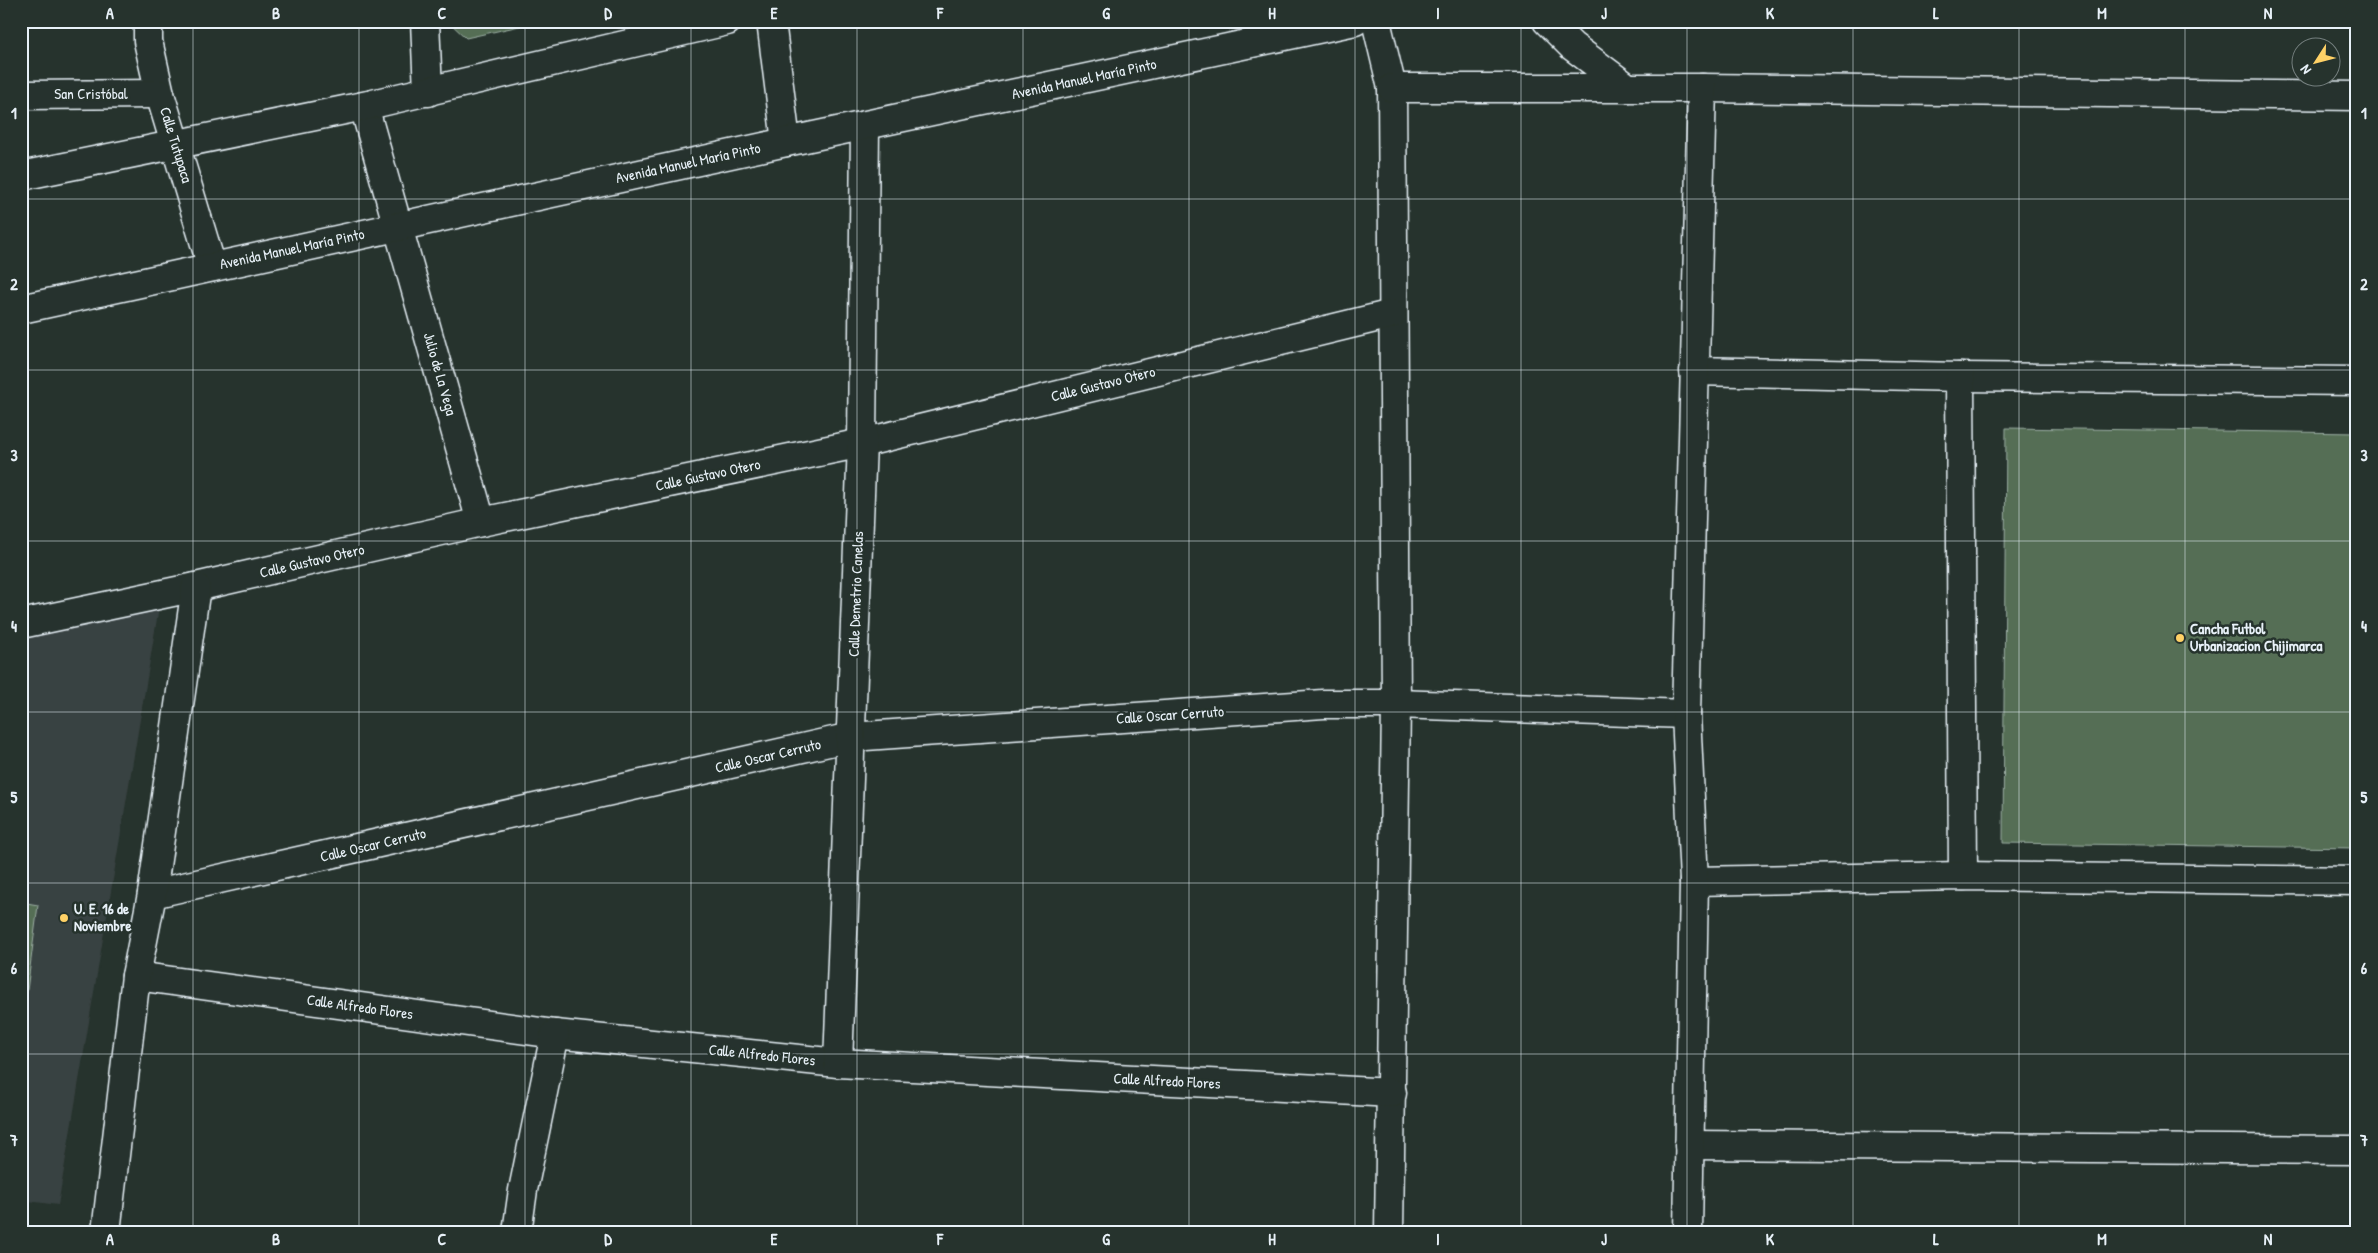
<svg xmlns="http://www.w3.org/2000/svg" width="2378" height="1253" viewBox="0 0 2378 1253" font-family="'Patrick Hand',sans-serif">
	<rect width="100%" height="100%" fill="#26332d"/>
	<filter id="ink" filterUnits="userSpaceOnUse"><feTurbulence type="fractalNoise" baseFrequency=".02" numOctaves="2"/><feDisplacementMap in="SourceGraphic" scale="10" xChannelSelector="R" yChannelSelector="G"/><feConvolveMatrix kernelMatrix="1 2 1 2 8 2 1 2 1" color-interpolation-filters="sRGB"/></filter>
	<g filter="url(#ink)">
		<path fill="#394242" d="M159,607L58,1205L21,1200V636Z"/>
		<g fill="#546e54" stroke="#9eb0a6">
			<path d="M448,21H542L466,38Z"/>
			<path d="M2006,428L2357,433V848L2003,843Z"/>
			<path d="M21,902L38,905L21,1037Z"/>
		</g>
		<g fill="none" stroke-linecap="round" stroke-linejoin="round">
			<g stroke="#e8f1f8" stroke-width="31">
				<g id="minor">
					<path d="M148,21V41L160,94L212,267"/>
					<path d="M425,21L428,92"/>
					<path d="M771,21L786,142"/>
					<path d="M1376,21L1392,88L1396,704L1389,1232"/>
					<path d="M1547,21L1572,46L1628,88"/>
					<path d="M1392,88H1702L2357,96"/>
					<path d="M21,95L160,94"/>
					<path d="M364,106L481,522"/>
					<path d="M1694,371L1960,377L2357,381"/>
					<path d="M1960,377L1963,876"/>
					<path d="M21,624L196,587L481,522L862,443L1392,314"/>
					<path d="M1694,881L1963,876L2357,881"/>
					<path d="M152,894L851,737L1323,704H1396L1686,714"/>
					<path d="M136,976L555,1034L838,1063L1392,1093"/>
					<path d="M838,1063L862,443L865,126"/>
					<path d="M1689,1145L2357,1150"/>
					<path d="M106,1232L136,976L152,894L196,587"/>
					<path d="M517,1232L523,1190L555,1034"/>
					<path d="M1688,1232L1694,881L1686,714L1702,88"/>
				</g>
			</g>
			<g stroke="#e8f1f8" stroke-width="31">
				<g id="tertiary">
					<path d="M21,176L364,106L727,21"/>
					<path d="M21,309L786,142L1355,21"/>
				</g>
			</g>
			<use href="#minor" stroke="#26332d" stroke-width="28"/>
			<use href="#tertiary" stroke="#26332d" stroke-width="28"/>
		</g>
	</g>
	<path fill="none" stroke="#e8f1f8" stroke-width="1" stroke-opacity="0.55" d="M193,21V1232M359,21V1232M525,21V1232M691,21V1232M857,21V1232M1023,21V1232M1189,21V1232M1355,21V1232M1521,21V1232M1687,21V1232M1853,21V1232M2019,21V1232M2185,21V1232M21,199H2357M21,370H2357M21,541H2357M21,712H2357M21,883H2357M21,1054H2357"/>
	<g fill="#ffd166" stroke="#26332d" stroke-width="2">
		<circle cx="2180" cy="638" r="5"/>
		<circle cx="64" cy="918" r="5"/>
	</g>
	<g text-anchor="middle" stroke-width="5" stroke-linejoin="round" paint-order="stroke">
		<g font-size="15" fill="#e8f1f8" stroke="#26332d">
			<text transform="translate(1084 79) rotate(-12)" y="5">Avenida Manuel María Pinto</text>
			<text x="91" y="99">San Cristóbal</text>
			<text transform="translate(176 145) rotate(73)" y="5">Calle Tutupaca</text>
			<text transform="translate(688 163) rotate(-12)" y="5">Avenida Manuel María Pinto</text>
			<text transform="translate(292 249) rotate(-12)" y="5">Avenida Manuel María Pinto</text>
			<text transform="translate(440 374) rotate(74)" y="5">Julio de La Vega</text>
			<text transform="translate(1103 384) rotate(-14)" y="5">Calle Gustavo Otero</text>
			<text transform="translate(708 475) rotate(-12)" y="5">Calle Gustavo Otero</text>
			<text transform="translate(312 561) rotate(-13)" y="5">Calle Gustavo Otero</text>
			<text transform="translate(856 594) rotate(-88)" y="5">Calle Demetrio Canelas</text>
			<text transform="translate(1170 715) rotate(-4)" y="5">Calle Oscar Cerruto</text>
			<text transform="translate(768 756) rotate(-13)" y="5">Calle Oscar Cerruto</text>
			<text transform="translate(373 845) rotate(-13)" y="5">Calle Oscar Cerruto</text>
			<text transform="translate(360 1007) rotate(8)" y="5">Calle Alfredo Flores</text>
			<text transform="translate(762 1055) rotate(6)" y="5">Calle Alfredo Flores</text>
			<text transform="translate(1167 1081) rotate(3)" y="5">Calle Alfredo Flores</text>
		</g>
		<g font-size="15" font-weight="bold" fill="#e8f1f8" stroke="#26332d" text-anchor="start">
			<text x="2190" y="634">Cancha Futbol<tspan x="2190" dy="17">Urbanizacion Chijimarca</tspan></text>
			<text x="74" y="914">U. E. 16 de<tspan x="74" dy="17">Noviembre</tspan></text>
		</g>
	</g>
	<rect width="2378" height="1253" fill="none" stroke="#26332d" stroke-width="55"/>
	<g transform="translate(2316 62) rotate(234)"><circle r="24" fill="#26332d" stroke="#747f7e"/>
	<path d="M0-4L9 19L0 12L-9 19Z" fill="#ffd166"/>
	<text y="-8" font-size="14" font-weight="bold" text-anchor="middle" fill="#e8f1f8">N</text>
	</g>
	<rect x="28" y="28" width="2322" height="1198" fill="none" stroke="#e8f1f8" stroke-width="2"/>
	<g font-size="16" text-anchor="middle" font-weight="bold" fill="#e8f1f8">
		<text x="110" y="19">A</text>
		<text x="276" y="19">B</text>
		<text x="442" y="19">C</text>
		<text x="608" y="19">D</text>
		<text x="774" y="19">E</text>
		<text x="940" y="19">F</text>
		<text x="1106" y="19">G</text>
		<text x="1272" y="19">H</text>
		<text x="1438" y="19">I</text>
		<text x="1604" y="19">J</text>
		<text x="1770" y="19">K</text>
		<text x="1936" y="19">L</text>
		<text x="2102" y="19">M</text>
		<text x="2268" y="19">N</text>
		<text x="14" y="119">1</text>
		<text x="2364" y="119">1</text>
		<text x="14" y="290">2</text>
		<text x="2364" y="290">2</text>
		<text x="14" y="461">3</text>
		<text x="2364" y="461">3</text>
		<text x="14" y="632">4</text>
		<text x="2364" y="632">4</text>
		<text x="14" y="803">5</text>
		<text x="2364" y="803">5</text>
		<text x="14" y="974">6</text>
		<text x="2364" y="974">6</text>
		<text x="14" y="1146">7</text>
		<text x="2364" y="1146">7</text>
		<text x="110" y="1245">A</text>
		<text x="276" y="1245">B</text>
		<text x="442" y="1245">C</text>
		<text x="608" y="1245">D</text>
		<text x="774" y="1245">E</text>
		<text x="940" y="1245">F</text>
		<text x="1106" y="1245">G</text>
		<text x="1272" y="1245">H</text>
		<text x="1438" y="1245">I</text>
		<text x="1604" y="1245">J</text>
		<text x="1770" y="1245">K</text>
		<text x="1936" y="1245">L</text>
		<text x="2102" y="1245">M</text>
		<text x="2268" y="1245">N</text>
	</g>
</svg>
